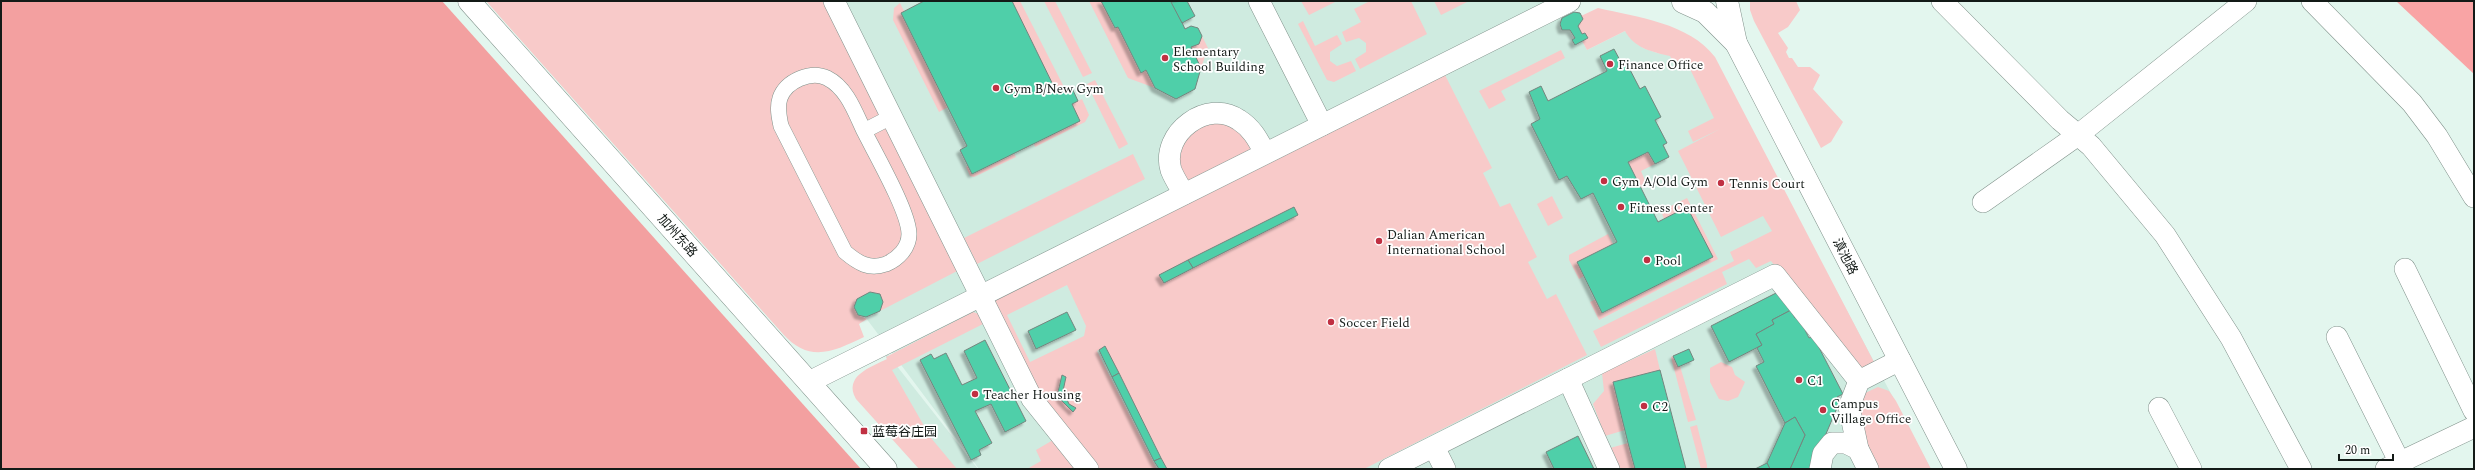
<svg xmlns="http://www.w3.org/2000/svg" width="2475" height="470" viewBox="0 0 2475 470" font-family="Spectral,'Noto Sans SC',serif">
	<defs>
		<filter id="shadow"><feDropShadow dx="-3.5" dy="3.5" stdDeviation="1" flood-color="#0004"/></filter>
	</defs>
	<rect width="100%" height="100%" fill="#e3f6ee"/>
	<g fill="#cfebe0">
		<path d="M827,1H1562L1587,50L1625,31L1643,48L1657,53L1682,57L1802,226L1931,469H979L866,318L858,315L854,307Z"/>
		<path d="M881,346L978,469H951L881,389L892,370Z"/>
	</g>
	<g fill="#f8cac9" fill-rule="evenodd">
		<path d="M486,1H827L961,269L880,311L883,302L880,294L870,292L857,299L854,307L858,315L867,319L859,324L864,337C833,352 809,363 783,334Z"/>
		<path d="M1012,1H1020L1065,89L1057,93Z"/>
		<path d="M1044,1H1055L1092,73L1083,77Z"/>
		<path d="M1089,1H1101L1115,28L1118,27L1141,73L1146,70L1155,88L1128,78Z"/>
		<path d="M1301,1H1337L1309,15Z"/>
		<path d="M1370,1H1411L1427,34L1360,69L1355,59L1366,52V43L1359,38L1346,42L1342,32L1361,22L1354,9Z"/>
		<path d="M1434,1H1469L1441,15Z"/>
		<path d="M1750,1H1796L1800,10L1788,27L1778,33L1788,48L1786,52L1789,58H1792L1798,67H1810L1820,75L1813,89L1843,122L1831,142L1821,148L1754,21L1750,10Z"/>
		<path d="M900,3L904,11L901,13L948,107L939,112L893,20L894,8Z"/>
		<path d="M1598,8C1637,17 1689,23 1715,57L1874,362L1867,370L1854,368L1771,261L1756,268L1749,259L1722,272L1727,284L1601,347L1593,331L1734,261L1730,252L1772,231L1763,216L1721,237L1678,151L1720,129L1693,142L1688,131L1714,118L1687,63L1681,66L1675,65L1670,56C1652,52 1634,48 1625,31L1587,50L1582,41L1588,38L1585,33L1582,34L1578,26L1583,19L1581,16Z"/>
		<path d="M1303,21L1315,46L1337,35L1342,44L1330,52V61L1337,66L1351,61L1356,71L1334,82L1327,80L1298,24Z"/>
		<path d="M1202,36L1208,48L1201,68L1191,47L1199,43Z"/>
		<path d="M1561,50L1565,58L1501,91L1506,100L1489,109L1479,91Z"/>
		<path d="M1444,73L1492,168L1483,173L1500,207L1510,203L1537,257L1528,262L1547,299L1556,294L1587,355L1364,469H1167L1105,346L1097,351L1157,469H1097L1038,396L992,302ZM1294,207L1298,215L1164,283L1160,274ZM1067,285L1086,326L1084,336L1030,362L1007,315Z"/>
		<path d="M1095,80L1128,144L1119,149L1087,84Z"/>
		<path d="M1082,99L1089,115L1085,122L1035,147L1034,144L1080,121L1072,104Z"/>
		<path d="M1224,114L1265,153L1184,194L1174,140Z"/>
		<path d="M1648,152L1655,164L1641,171L1647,185L1642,188L1628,162Z"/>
		<path d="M1014,154L1016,157L974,177L970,176L966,167L968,166L973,174Z"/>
		<path d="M1133,154L1145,179L977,264L964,238Z"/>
		<path d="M1552,196L1563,218L1548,226L1537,204Z"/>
		<path d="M1687,198L1718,259L1599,320L1590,302L1596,299L1603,313L1712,257L1687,207L1664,219L1661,211Z"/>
		<path d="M1608,234L1613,244L1577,262L1584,276L1579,279L1569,260V255Z"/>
		<path d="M973,312L979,314L987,322L892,370L931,438L957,469H919L856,399C843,376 871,367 887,359L886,357Z"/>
		<path d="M1655,349L1660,370L1613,382L1625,430L1605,436L1593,404L1604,391L1602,373Z"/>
		<path d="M1673,356L1680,366L1696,420L1688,422L1671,357Z"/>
		<path d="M1721,362L1732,367L1735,375L1745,382L1738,397L1728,401L1719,399L1710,382V368Z"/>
		<path d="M1878,387L1889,391L1896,401L1931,469H1875L1868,455L1857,405L1865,393Z"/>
		<path d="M1697,425L1707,465V469H1701L1690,427Z"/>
		<path d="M1053,440L1077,469H1027L1041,461L1036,450Z"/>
		<path d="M1628,443L1635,469H1618L1610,448Z"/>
	</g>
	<path fill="#f3a0a0" d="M1,1H442L861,469H1Z"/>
	<path fill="#f9a4a5" d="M2396,1H2474V74Z"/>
	<g fill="#50cfa9" stroke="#74857e" filter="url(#shadow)">
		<path d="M924,1H1012L1057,93L1071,86L1078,101L1072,104L1080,121L972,174L960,150L967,146L901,13Z"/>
		<path d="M1101,1H1172L1185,29L1191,26L1198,28L1202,36L1199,44L1191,47L1201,68L1195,89L1176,99L1155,88L1146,70L1141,73L1118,27L1115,28Z"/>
		<path d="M1187,1L1195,16L1182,23L1171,2Z"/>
		<path d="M1574,12L1580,13L1583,19L1578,26L1582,34L1585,33L1588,38L1575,45L1572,40L1575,38L1570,30H1562L1560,24L1562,18Z"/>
		<path d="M1614,49L1622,64L1626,62L1640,89L1645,86L1661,117L1655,120L1667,143L1663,145L1669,157L1655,164L1648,152L1628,162L1658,222L1687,207L1713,257L1602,313L1577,262L1617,242L1593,193L1581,199L1567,176L1559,180L1531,124L1540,119L1529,92L1541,86L1548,101L1607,71L1600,56Z"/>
		<path d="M1294,207L1298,215L1193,268L1188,260Z"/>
		<path d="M1188,260L1193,268L1164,283L1159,275Z"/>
		<path d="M1784,289L1798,316L1795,318L1791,310L1772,320L1774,324L1756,334L1762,345L1729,362L1711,326Z"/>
		<path d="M870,292L880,294L883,302L880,311L866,317L858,315L854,307L857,299Z"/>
		<path d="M1791,310L1795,318L1798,316L1809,338L1813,336L1843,394L1837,397L1840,401L1811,469H1790L1805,435L1795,417L1785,423L1756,366L1764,362L1757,348L1762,345L1756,334L1774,324L1772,320Z"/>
		<path d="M1067,312L1076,330L1036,349L1028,331Z"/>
		<path d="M985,340L1026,421L1005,432L991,404L975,411L992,443L979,450L981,455L971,460L920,360L931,354L934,359L946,353L962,385L977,378L964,351Z"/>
		<path d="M1105,346L1119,373L1112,377L1099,350Z"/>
		<path d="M1689,349L1694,360L1678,367L1673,356Z"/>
		<path d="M1660,370L1686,469H1635L1628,443L1613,382Z"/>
		<path d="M1119,373L1161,458L1154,461L1112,377Z"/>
		<path d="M1062,375L1066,377L1063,391L1069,404L1076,408L1073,412L1061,400L1058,392Z"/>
		<path d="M1795,417L1805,435L1790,469H1770L1767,463L1785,423Z"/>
		<path d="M1578,436L1594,469H1554L1546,452Z"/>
		<path d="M1161,458L1167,469H1159L1154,461Z"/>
		<path d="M1767,463L1770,469H1755Z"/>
	</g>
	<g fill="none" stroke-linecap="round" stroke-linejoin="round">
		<g stroke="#80928b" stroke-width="16">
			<path id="pedestrian" d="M864,131C875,153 909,212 909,234C909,248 898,259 886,264C869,270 858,263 845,252L781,126C779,117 777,107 780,98C786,81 811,70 827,78C847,88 855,112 864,131L891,117"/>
		</g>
		<g stroke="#80928b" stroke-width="22">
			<g id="minor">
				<path d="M834,1L1032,399L1088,469"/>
				<path d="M1259,1L1322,125"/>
				<path d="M1942,1L2060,120L2091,146L2165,235L2231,338L2301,469"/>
				<path d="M2312,1L2412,103L2437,136L2474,197"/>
				<path d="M1184,194C1180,187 1174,178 1171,170C1160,133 1208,98 1239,120C1252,128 1258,140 1265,153"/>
				<path d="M1983,202L2078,135L2246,1"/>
				<path d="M2405,269L2474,411"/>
				<path d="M2337,337L2403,469"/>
				<path d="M1568,379L1775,275L1859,381"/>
				<path d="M809,382L1570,1"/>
				<path d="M2159,408L2191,469"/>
				<path d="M1434,447L1445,469"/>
				<path d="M1389,469L1568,379L1609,469"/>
				<path d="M1820,469L1823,454L1832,443H1846L1858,449"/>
				<path d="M1868,469L1858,449L1849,407L1859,381L1900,360"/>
				<path d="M2386,469L2474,427"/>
			</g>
		</g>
		<g stroke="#80928b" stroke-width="23">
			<g id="tertiary">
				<path d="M469,1L886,469"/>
				<path d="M1683,2L1705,12L1736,43L1727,1"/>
				<path d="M1736,43L1956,469"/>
			</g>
		</g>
		<use href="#pedestrian" stroke="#fff" stroke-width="15"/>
		<use href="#minor" stroke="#fff" stroke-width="21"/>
		<use href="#tertiary" stroke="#fff" stroke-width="22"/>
	</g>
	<g fill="#c03042" stroke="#fff" stroke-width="1.5">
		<circle cx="1165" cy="58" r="4"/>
		<circle cx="1610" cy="64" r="4"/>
		<circle cx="996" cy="88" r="4"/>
		<circle cx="1604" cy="181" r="4"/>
		<circle cx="1721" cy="183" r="4"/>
		<circle cx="1621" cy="207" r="4"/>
		<circle cx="1379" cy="241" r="4"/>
		<circle cx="1647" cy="260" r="4"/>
		<circle cx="1331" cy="322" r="4"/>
		<circle cx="1799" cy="380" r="4"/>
		<circle cx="975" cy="394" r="4"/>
		<circle cx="1644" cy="406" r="4"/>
		<circle cx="1823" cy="410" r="4"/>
		<rect x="860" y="427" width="8" height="8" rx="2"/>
	</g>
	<g text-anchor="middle" stroke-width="3.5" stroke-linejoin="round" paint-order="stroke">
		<g font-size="13" fill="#131a17" stroke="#fff" text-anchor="start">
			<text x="1173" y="56">Elementary<tspan x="1173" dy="15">School Building</tspan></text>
			<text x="1618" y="69">Finance Office</text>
			<text x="1004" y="93">Gym B/New Gym</text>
			<text x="1612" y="186">Gym A/Old Gym</text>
			<text x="1729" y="188">Tennis Court</text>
			<text x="1629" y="212">Fitness Center</text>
			<text x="1387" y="239">Dalian American<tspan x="1387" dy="15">International School</tspan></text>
			<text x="1655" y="265">Pool</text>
			<text x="1339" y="327">Soccer Field</text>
			<text x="1807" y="385">C1</text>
			<text x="983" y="399">Teacher Housing</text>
			<text x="1831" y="408">Campus<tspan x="1831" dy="15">Village Office</tspan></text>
			<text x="1652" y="411">C2</text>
			<text x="872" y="436">蓝莓谷庄园</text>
		</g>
		<g font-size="13" fill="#131a17" stroke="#fff">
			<text transform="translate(678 235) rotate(48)" y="5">加州东路</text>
			<text transform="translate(1846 256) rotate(63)" y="5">滇池路</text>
		</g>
	</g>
	<rect width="2475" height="470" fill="none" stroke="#131a17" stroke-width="4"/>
	<path d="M2339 454v6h54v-6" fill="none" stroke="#131a17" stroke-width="2"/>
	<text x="2345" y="454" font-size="12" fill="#131a17" stroke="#ffffff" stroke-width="3" paint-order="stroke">20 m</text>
</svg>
